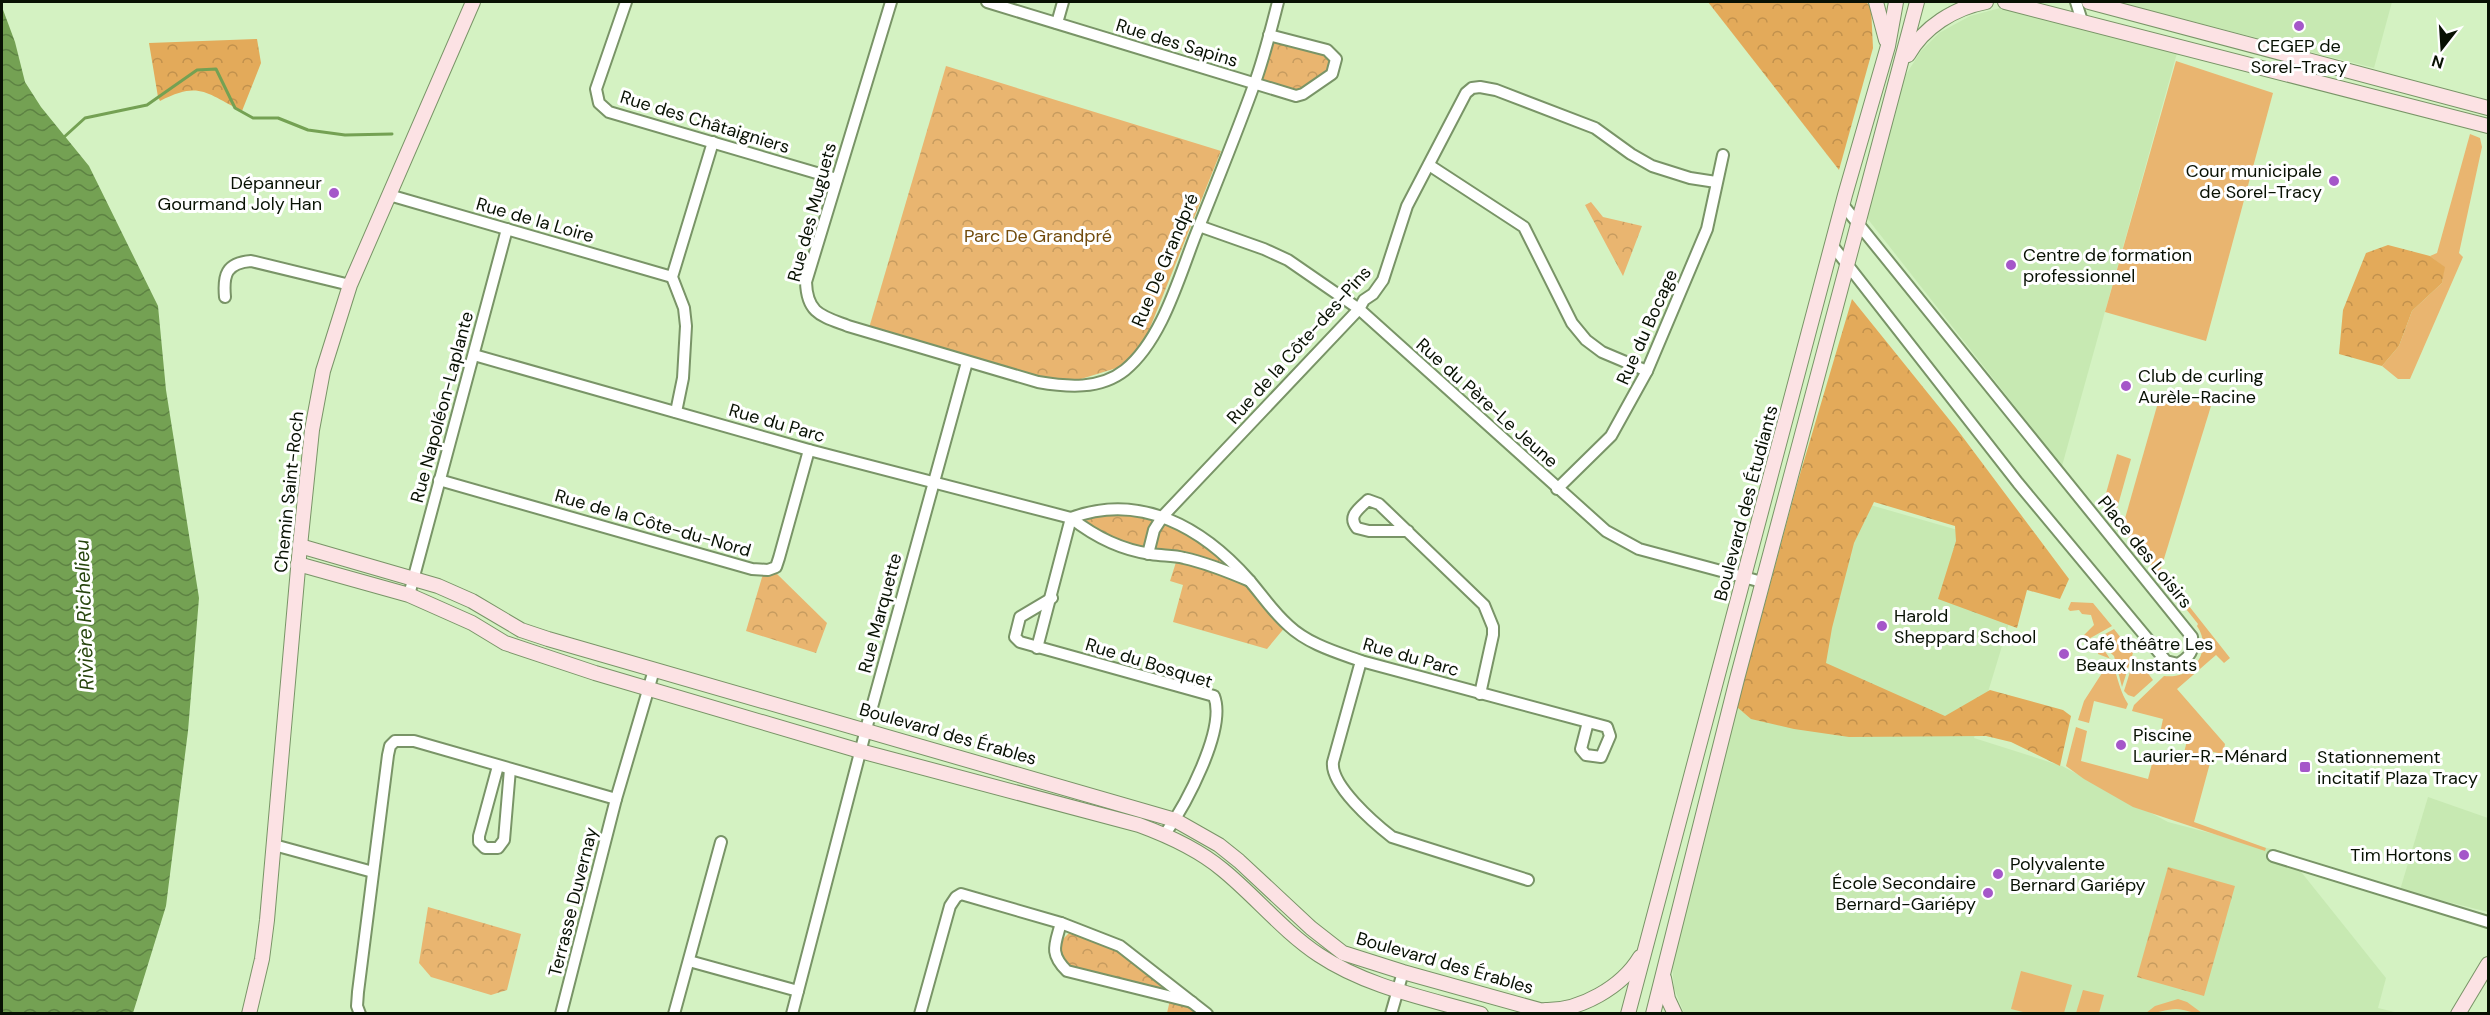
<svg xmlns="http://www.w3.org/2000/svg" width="2490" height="1015" viewBox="0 0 2490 1015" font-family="'DM Sans',sans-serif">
	<defs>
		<pattern id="forest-crowns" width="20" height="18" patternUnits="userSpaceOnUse" patternTransform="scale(1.5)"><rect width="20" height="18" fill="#e3aa5a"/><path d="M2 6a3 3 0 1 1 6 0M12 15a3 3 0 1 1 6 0" fill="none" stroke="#c1914d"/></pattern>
		<pattern id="park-crowns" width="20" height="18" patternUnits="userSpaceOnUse" patternTransform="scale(1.5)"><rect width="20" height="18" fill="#e9b570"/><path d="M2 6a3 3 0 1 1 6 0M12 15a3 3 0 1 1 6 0" fill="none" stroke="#c69b5f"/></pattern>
		<pattern id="water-waves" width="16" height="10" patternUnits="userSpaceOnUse" patternTransform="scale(1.5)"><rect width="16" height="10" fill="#74a153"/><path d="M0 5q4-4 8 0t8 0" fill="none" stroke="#5d8243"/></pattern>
	</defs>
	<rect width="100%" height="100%" fill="#d4f2c2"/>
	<g fill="#c7e9b2">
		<path d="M2117,2H2392L2374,68Z"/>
		<path d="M2000,8L2177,53L2062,466L1867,218L1905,76L1921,51L1939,33L1970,16Z"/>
		<path d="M1797,484L2031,551L1974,738L2062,766L2168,822L2286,853L2386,978L2378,1008L2399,1013H1684L1674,988L1672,966L1735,702Z"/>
		<path d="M2428,797L2488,818V912L2400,890Z"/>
	</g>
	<g fill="#e9b570">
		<path d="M2176,61L2273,93L2206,341L2105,312Z"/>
		<path d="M2470,134L2480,138L2482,147L2459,253L2463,257L2410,379H2398L2382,366L2399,346L2412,311L2442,283L2444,267L2430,256L2437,253Z"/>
		<path d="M2161,392L2211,406L2159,575L2122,529Z"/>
		<path d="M2117,454L2131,459L2114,519L2103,504Z"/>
		<path d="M2174,587L2230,658L2224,663L2216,655L2177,689L2225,744L2223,754L2213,752L2194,822L2266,848L2265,851L2133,807L2084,779L2066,766L2076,727L2087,731L2081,761L2148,779L2154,756L2181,764L2187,741L2160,733L2163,719L2132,711L2134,705L2164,676C2192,680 2214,651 2197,626L2198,624L2171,590Z"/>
		<path d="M2071,602L2093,603L2112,626L2085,641L2082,637L2094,625L2091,615L2082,614L2079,610L2070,611L2068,609Z"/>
		<path d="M2114,629L2133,653L2122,687L2114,656L2098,641V638Z"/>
		<path d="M2099,645C2119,664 2114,681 2128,704L2126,709L2094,701L2089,723L2078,720L2084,701L2111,659L2098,654Z"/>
		<path d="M2135,656L2153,680L2134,697L2128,695L2124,691Z"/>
		<path d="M2021,971L2072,985L2064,1013H2027L2011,1009Z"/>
		<path d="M2083,990L2104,995L2099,1013H2076Z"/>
		<path d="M2178,999L2187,1002L2202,1013C2192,1014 2185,1009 2176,1009C2166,1009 2157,1014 2146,1013L2155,1006Z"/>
	</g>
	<g fill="url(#forest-crowns)">
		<path d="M1708,2H1866L1871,7L1873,48L1839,170Z"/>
		<path d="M257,39L261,63L242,111C205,93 200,81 160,101L158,97L149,43Z"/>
		<path d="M2388,245L2430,256L2445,267L2442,283L2412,311L2399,346L2382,366L2339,354L2343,310L2366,253Z"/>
		<path d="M1852,299L1956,428L2069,579L2060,599L2027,590L2017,628L1938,599L1956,541L1955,526L1874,502L1854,543L1832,628L1826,663L1945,716L1990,690L2063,710L2071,716L2060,766L2011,742L1986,736L1849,737L1794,729L1751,719L1737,707L1798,481Z"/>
	</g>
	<g fill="url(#park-crowns)">
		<path d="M1271,37L1327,52L1333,61L1330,73L1299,92L1255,84Z"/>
		<path d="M946,66L1221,151L1141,350L1123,366L1068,383L966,358L869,328Z"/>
		<path d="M1591,202L1603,217L1642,226L1623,276L1585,205Z"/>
		<path d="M1131,513L1185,530L1240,573C1186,560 1132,551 1085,522L1091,515Z"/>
		<path d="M1177,559L1249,583L1286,626L1267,649L1173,622L1183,585L1170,581Z"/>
		<path d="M775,572L827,623L816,653L746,631L763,574Z"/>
		<path d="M2168,867L2235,886L2204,996L2137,977Z"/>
		<path d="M428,907L521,934L507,990L491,995L431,977L419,963Z"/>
		<path d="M1074,928L1144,958L1174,982L1204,1013H1167L1170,1000L1068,970L1056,946Z"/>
	</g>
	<path fill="url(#water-waves)" d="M2,7L15,42L25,82L41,107L89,166L158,306L166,390L199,598L188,731L166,906L133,1013H2Z"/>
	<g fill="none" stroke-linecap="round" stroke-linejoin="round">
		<path stroke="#74a153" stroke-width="3" d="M63,138L85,118L147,105L197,70L216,69L235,108L253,118H278L308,130L345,135L392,134"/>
		<g stroke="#799467" stroke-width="14">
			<g id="street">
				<path d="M626,2L596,89L599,103L609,112L837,179"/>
				<path d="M891,2L806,282C807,314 822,316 848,326L1038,382C1067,387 1100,390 1125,370C1162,340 1179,277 1196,234C1216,184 1236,135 1254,85C1264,58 1271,29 1278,2"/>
				<path d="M987,2L1296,96L1303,94L1332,74L1336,59L1327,50L1269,35"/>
				<path d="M2076,2L2082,21"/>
				<path d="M1057,23L1063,2"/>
				<path d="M1429,165L1524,227L1572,323L1586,340L1602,352L1647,371"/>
				<path d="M389,195L672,277"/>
				<path d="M1199,226L1264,249L1288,260L1359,309L1606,531L1639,549L1762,582"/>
				<path d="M1832,245L2018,483L2166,661L2178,664C2190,657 2194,651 2192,637L1843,205"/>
				<path d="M225,297C223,275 226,263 251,261L350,285"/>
				<path d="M474,355L809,450L1071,518C1094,536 1122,550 1151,554C1162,556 1173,555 1184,558C1207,563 1229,572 1250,581"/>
				<path d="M676,412L683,378L686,326L684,308L672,277L713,142"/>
				<path d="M439,480L752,569L768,570L776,567L779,558L809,450"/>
				<path d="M1557,489L1611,436L1647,371L1707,229L1723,155"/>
				<path d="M1071,518C1141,492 1203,528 1249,580C1262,595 1273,612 1288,625C1308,644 1336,652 1361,661L1607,727L1610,736L1601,757L1586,755L1581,749L1588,722"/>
				<path d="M1408,531H1369L1357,528C1347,516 1359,509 1368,500L1379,504L1484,605L1493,627V635L1480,694"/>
				<path d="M1148,554L1154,530L1163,516L1359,309L1364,300L1373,294L1383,280L1407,206L1466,93L1472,88L1480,87L1496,90L1595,128L1631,154L1652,166L1690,178L1716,182"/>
				<path d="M409,595L507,229"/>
				<path d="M1052,598L1020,617L1015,637L1020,642L1214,696C1227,729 1185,806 1165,834"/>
				<path d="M1037,648L1071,518"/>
				<path d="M1361,661L1333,762C1330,785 1374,823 1392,837L1528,880"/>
				<path d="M498,766L479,836V842L485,848H498L504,840L510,769"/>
				<path d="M274,845L373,872"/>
				<path d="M2273,856L2488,922"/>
				<path d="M1061,923C1055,945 1049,953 1067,971L1192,1002"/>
				<path d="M689,961L798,991"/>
				<path d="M360,1014L357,1006L358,992L388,755L390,746L395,741H414L616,799"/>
				<path d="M561,1014L616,799L654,670"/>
				<path d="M674,1014L721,842"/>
				<path d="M792,1014L869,718L967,362"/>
				<path d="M920,1014L950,906L956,897L961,894L1061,923L1120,946L1207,1014"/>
				<path d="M1391,1014L1403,972"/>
			</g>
		</g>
		<g stroke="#799467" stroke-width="16">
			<g id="secondary">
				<path d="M1876,2L1886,40"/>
				<path d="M2005,2L2488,126"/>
				<path d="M2089,2L2488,108"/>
				<path d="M1908,55C1924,27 1954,8 1986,2"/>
				<path d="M300,546L438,586L472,601L521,630L548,639L1175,820L1219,845L1239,861L1311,928L1343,953L1403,972L1554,1014"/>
				<path d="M298,564L409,595L472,623L505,643L595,673L860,751L1139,825C1169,836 1198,849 1223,870C1256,897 1283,931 1319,955C1367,987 1426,998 1481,1014"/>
				<path d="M1664,978L1668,999L1675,1014"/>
				<path d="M1545,1010C1580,1011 1622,987 1640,957"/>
				<path d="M249,1014L262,959L267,920L300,546L312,430L323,371L350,285L473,2"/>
				<path d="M1628,1014L1845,195L1888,46L1896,2"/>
				<path d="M1653,1014L1737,679L1917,2"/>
				<path d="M2458,1014L2488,964"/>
			</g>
		</g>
		<use href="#street" stroke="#fff" stroke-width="10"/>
		<use href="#secondary" stroke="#fce2e4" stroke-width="14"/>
	</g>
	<g fill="#a557c9" stroke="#fff" stroke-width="2">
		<circle cx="2299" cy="26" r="6"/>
		<circle cx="2334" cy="181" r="6"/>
		<circle cx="334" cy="193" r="6"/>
		<circle cx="2011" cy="265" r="6"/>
		<circle cx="2126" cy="386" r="6"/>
		<circle cx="1882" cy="626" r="6"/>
		<circle cx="2064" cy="654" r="6"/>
		<circle cx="2121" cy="745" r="6"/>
		<rect x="2299" y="761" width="12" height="12" rx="3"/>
		<circle cx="2464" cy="855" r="6"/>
		<circle cx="1998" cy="874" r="6"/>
		<circle cx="1988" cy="893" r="6"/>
	</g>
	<g text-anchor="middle" stroke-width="6" stroke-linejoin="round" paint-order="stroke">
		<g font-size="18" fill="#081103" stroke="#fff">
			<text transform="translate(1177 43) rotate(17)" y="6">Rue des Sapins</text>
			<text transform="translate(705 122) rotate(17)" y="6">Rue des Châtaigniers</text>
			<text transform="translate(812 212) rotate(-75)" y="6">Rue des Muguets</text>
			<text transform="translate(535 220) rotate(16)" y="6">Rue de la Loire</text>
			<text transform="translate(1165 260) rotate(-67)" y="6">Rue De Grandpré</text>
			<text transform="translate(1647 327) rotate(-66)" y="6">Rue du Bocage</text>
			<text transform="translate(1299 345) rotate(-48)" y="6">Rue de la Côte-des-Pins</text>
			<text transform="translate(1487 403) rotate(42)" y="6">Rue du Père-Le Jeune</text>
			<text transform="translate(442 407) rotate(-75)" y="6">Rue Napoléon-Laplante</text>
			<text transform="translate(777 423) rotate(16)" y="6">Rue du Parc</text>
			<text transform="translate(289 492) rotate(-84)" y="6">Chemin Saint-Roch</text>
			<text transform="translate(1746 503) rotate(-75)" y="6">Boulevard des Étudiants</text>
			<text transform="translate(653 523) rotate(16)" y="6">Rue de la Côte-du-Nord</text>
			<text transform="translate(2145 552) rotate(51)" y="6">Place des Loisirs</text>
			<text transform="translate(880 613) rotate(-75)" y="6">Rue Marquette</text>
			<text transform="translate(1411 657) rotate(16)" y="6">Rue du Parc</text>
			<text transform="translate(1149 663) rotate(17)" y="6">Rue du Bosquet</text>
			<text transform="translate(948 734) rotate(16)" y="6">Boulevard des Érables</text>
			<text transform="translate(573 902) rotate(-76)" y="6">Terrasse Duvernay</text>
			<text transform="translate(1445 963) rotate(16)" y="6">Boulevard des Érables</text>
		</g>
		<g font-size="18" fill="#081103" stroke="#fff" text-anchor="start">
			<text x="2299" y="52" text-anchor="middle">CEGEP de<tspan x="2299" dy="21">Sorel-Tracy</tspan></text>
			<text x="2322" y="177" text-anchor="end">Cour municipale<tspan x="2322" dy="21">de Sorel-Tracy</tspan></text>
			<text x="322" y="189" text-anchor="end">Dépanneur<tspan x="322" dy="21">Gourmand Joly Han</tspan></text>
			<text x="2023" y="261">Centre de formation<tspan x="2023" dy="21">professionnel</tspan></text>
			<text x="2138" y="382">Club de curling<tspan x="2138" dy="21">Aurèle-Racine</tspan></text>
			<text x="1894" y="622">Harold<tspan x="1894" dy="21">Sheppard School</tspan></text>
			<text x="2076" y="650">Café théâtre Les<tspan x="2076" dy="21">Beaux Instants</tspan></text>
			<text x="2133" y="741">Piscine<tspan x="2133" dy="21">Laurier-R.-Ménard</tspan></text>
			<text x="2317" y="763">Stationnement<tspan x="2317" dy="21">incitatif Plaza Tracy</tspan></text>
			<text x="2452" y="861" text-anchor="end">Tim Hortons</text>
			<text x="2010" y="870">Polyvalente<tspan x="2010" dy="21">Bernard Gariépy</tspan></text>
			<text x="1976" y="889" text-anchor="end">École Secondaire<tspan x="1976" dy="21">Bernard-Gariépy</tspan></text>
		</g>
		<g font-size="18" fill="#714b0c" stroke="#fff">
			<text x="1038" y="242">Parc De Grandpré</text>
		</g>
		<g font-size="20" font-style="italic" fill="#27450d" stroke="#fff">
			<text transform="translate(84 615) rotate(-92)" y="7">Rivière Richelieu</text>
		</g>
	</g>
	<rect width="2490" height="1015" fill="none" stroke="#081103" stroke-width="6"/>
	<g transform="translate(2442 48) rotate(197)" stroke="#ffffff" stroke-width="4.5" paint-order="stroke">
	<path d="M0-4.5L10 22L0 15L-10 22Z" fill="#081103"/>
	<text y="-9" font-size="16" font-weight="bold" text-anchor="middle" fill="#081103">N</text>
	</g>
</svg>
